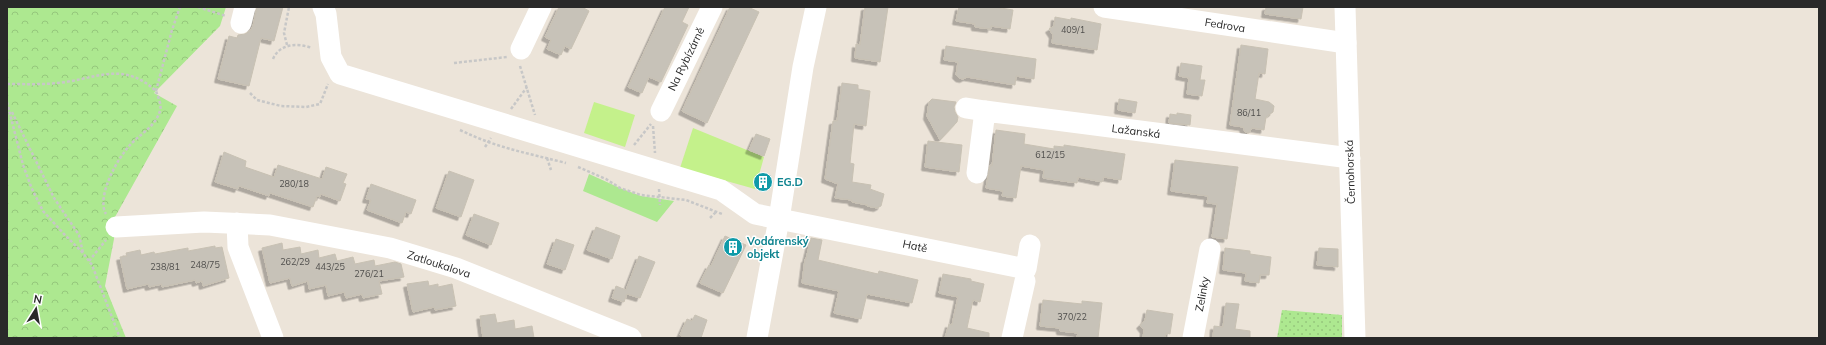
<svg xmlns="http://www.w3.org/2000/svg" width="1826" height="345" viewBox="0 0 1826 345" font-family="Mulish,sans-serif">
	<defs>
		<pattern id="grass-dots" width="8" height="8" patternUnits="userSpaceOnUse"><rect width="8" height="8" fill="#ade890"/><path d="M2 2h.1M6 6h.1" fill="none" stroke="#95c77c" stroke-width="1.8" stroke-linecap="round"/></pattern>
		<pattern id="forest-crowns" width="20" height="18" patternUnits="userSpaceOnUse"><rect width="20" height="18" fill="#ade890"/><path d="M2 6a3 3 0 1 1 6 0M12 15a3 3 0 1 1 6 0" fill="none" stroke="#95c77c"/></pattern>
		<filter id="shadow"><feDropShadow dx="-3.5" dy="3.5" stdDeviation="0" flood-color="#0004"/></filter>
	</defs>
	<rect width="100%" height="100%" fill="#ece4d9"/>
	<path fill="url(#grass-dots)" d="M1282,310L1342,315V338H1277Z"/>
	<path fill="url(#forest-crowns)" d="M7,7H226L220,26L154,93L177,106L115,217L114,239L105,286L126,338H7Z"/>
	<path fill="#ade890" d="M589,174L620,188L641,196L674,201L657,222L583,191Z"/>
	<g fill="#c4f18b">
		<path d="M594,102L635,115L625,147L584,133Z"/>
		<path d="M693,128L764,157L755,189L680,168Z"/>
	</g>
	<g fill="#c7c2b8" stroke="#c8c1b3" filter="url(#shadow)">
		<path d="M257,7H283L274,41L261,38L249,86L218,79L229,36L237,38L238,35L245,34L250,31L253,26Z"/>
		<path d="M559,7H582L589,11L571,49L565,46L561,55L547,49L551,40L545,37Z"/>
		<path d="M665,7H689L682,22L688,25L661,82L649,77L642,93L628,87Z"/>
		<path d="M730,7H748L759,12L707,123L682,111Z"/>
		<path d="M865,7H888L880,62L855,58L856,44L860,45Z"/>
		<path d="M959,7H995L1013,10L1010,29L991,26V29L975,27V24L956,21Z"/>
		<path d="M1266,7H1303L1301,19L1265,14Z"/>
		<path d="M1055,17L1071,20V18L1101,24L1097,50L1052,43L1053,35L1049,29L1054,26Z"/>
		<path d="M1241,45L1268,49L1265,74L1259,73L1255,99L1269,102L1274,106L1273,112L1266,117L1264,130L1252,128L1249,133L1245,132L1243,127L1230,125Z"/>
		<path d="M946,46L1036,59L1034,79L1016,76L1015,85L967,77L963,79L959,78L956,75L958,62L944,60Z"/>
		<path d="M1181,63L1202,66L1200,80H1205L1202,96L1187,94L1189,78L1179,76Z"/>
		<path d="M842,83L858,85V89L870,91L866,126L854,124L850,163L854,164L852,182L871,185L870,189L884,194L881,206L877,208L867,206L868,205L852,202V200L835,198L838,184L825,179L833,121H837Z"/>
		<path d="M932,99L956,102L954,107L955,112L958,117L957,122L940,140L927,116L929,102Z"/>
		<path d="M1119,99L1137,102L1135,113L1118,110Z"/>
		<path d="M1177,113L1191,115L1190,125L1169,123L1170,114L1177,115Z"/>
		<path d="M996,130L1025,134L1024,144L1054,149V146L1064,147V145L1125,154L1121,180L1104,177L1102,182L1078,177L1077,183L1043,178L1044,170L1021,166L1016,198L1002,196L1003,191L986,188L990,165L992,166Z"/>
		<path d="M756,134L770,139L764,156L749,150Z"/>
		<path d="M928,141L962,145L959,172L925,167Z"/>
		<path d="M224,152L246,161L245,167L274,177L278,165L322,179L326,167L347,174L343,183L346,184L340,201L321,194L320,197L317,196L313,207L270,193L269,196L239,186L238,189L215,182Z"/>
		<path d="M1175,160L1238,167L1227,239L1212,237L1217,204L1207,203L1208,196L1171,191Z"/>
		<path d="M449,171L474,180L461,217L436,208Z"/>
		<path d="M371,184L416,200L411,214L406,212L402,223L367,210L371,200L366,199Z"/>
		<path d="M474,214L499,223L491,245L466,235Z"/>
		<path d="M596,227L620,236L612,259L587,250Z"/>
		<path d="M725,236L746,245L723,293L700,283L709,265L711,266Z"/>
		<path d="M811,238L822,240L818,260L878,274L879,271L918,280L912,303L867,294L861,319L834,313L839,291L802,283L805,259H806Z"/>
		<path d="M556,239L574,245L565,270L547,264Z"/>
		<path d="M282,243L283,250L300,247L301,254L318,250L319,258L335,254L337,261L353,257L355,264L374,260L375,266L395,262L401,264L404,277L379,281L382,294L363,298L362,294L346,298L344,292L328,296L326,285L309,289L308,281L292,286L290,278L270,283L262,248Z"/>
		<path d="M215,246V248L222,247L229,278L203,286L202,281L196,283L195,280L162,287V284L149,287L148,284L127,289L120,257L127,256L126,253L140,250L141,255L154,252L155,254L188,248V251Z"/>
		<path d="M1225,248L1250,251V254L1271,257L1269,275H1260L1259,283L1245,281L1246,273L1223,270Z"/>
		<path d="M1319,248L1338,249V267L1317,265Z"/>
		<path d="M639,256L655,262L640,298L627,294L624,302L612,298L616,286L626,290Z"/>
		<path d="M943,274L971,279V281L984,284L980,302L973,300L967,328L989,333V338H945L949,324L952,325L958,297L939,293Z"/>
		<path d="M428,281L429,286L438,284V287L452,284L456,306L435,310L434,307L413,312L407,284Z"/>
		<path d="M1043,300L1082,304V301L1102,303L1098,338L1077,337L1078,333L1060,331V328L1040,326Z"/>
		<path d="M1226,303L1239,304L1235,329L1250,331V338H1213L1214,326L1223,327Z"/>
		<path d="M1147,310L1173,314L1170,334L1166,333L1165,338H1143L1144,330L1140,325L1145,320Z"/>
		<path d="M495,314L497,323L514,320L515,329L532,326L534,338H483L480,316Z"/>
		<path d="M695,315L707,320L701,338H686L680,335L687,319L692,321Z"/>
	</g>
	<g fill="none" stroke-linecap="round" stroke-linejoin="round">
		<g stroke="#c7c7c7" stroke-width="2.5" stroke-dasharray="3 2" stroke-linecap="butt">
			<path d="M198,7L226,16"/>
			<path d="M287,45L284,33L289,7"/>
			<path d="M273,59C280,43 298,43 312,48"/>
			<path d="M454,63L507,57"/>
			<path d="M520,66L535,115"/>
			<path d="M7,84C27,84 46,85 66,82C102,76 125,63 156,91C158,97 162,105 160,111C155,127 140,134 130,145C117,159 96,197 106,214"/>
			<path d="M156,91L172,30L180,7"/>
			<path d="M250,93L257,100L281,106L306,107L320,104L328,84"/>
			<path d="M7,102L23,165L32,189L43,211L64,234L83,253L92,265L120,338"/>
			<path d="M511,109L527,87"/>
			<path d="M12,112L54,198L79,235L83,253"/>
			<path d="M653,126L655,153"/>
			<path d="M460,130C497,148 527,153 566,163"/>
			<path d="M634,145L651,124"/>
			<path d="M485,147L491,138"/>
			<path d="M547,158L551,170"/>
			<path d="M578,167L606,179L620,188L641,195L686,200L722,214"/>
			<path d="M659,189L660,205"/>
			<path d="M710,218L717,211"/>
			<path d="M89,261L106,240"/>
		</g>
		<g stroke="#fff" stroke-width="21">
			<path d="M323,7L326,14L331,57L340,74L721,190L755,214L1026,269L1030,245"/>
			<path d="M1104,7L1346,43"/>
			<path d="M1345,7L1355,338"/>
			<path d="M241,23L245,7"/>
			<path d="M521,49L541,7"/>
			<path d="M966,108L985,111"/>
			<path d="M661,111L712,7"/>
			<path d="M977,173L985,111L1350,158"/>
			<path d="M237,223L238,247L273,338"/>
			<path d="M116,227L204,222L270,225L390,248L456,268L631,338"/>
			<path d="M757,338L779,219L803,67L816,7"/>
			<path d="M1012,338L1025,281"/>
			<path d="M1193,338L1210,249"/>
		</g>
	</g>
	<defs>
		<g id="building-disc" transform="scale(1)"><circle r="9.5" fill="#0f9aa8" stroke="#fff"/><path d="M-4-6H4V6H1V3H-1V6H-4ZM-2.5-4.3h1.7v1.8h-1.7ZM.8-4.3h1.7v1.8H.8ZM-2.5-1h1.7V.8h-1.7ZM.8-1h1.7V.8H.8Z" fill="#fff"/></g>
	</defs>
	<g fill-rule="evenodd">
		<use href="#building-disc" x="763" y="182"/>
		<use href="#building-disc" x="733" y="247"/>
	</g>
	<g text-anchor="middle" stroke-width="3" stroke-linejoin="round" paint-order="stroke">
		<g font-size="9" fill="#504f4d">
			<text x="1073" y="33">409/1</text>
			<text x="1249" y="116">86/11</text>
			<text x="1050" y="158">612/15</text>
			<text x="294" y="187">280/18</text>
			<text x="295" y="265">262/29</text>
			<text x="205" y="268">248/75</text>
			<text x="165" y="270">238/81</text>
			<text x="330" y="270">443/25</text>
			<text x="369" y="277">276/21</text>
			<text x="1072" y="320">370/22</text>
		</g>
		<g font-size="11" fill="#292929" stroke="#fff">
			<text transform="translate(1225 25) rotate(9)" y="4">Fedrova</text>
			<text transform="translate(686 59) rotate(-64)" y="4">Na Rybízárně</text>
			<text transform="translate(1136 131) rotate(7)" y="4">Lažanská</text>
			<text transform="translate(1350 172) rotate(-92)" y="4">Černohorská</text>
			<text transform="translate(915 246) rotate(12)" y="4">Hatě</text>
			<text transform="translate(439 264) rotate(18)" y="4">Zatloukalova</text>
			<text transform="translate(1202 294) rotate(-80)" y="4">Zelinky</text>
		</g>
		<g font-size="11" font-weight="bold" fill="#0d838f" stroke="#fff" text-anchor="start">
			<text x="777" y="186">EG.D</text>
			<text x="747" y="245">Vodárenský<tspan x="747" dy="13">objekt</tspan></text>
		</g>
	</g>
	<rect width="1826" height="345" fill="none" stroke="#292929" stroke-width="16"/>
	<g transform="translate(36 309) rotate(11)" stroke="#ffffff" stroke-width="3" paint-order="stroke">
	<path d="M0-3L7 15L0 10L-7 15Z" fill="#292929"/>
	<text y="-6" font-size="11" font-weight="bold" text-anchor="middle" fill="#292929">N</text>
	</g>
</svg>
